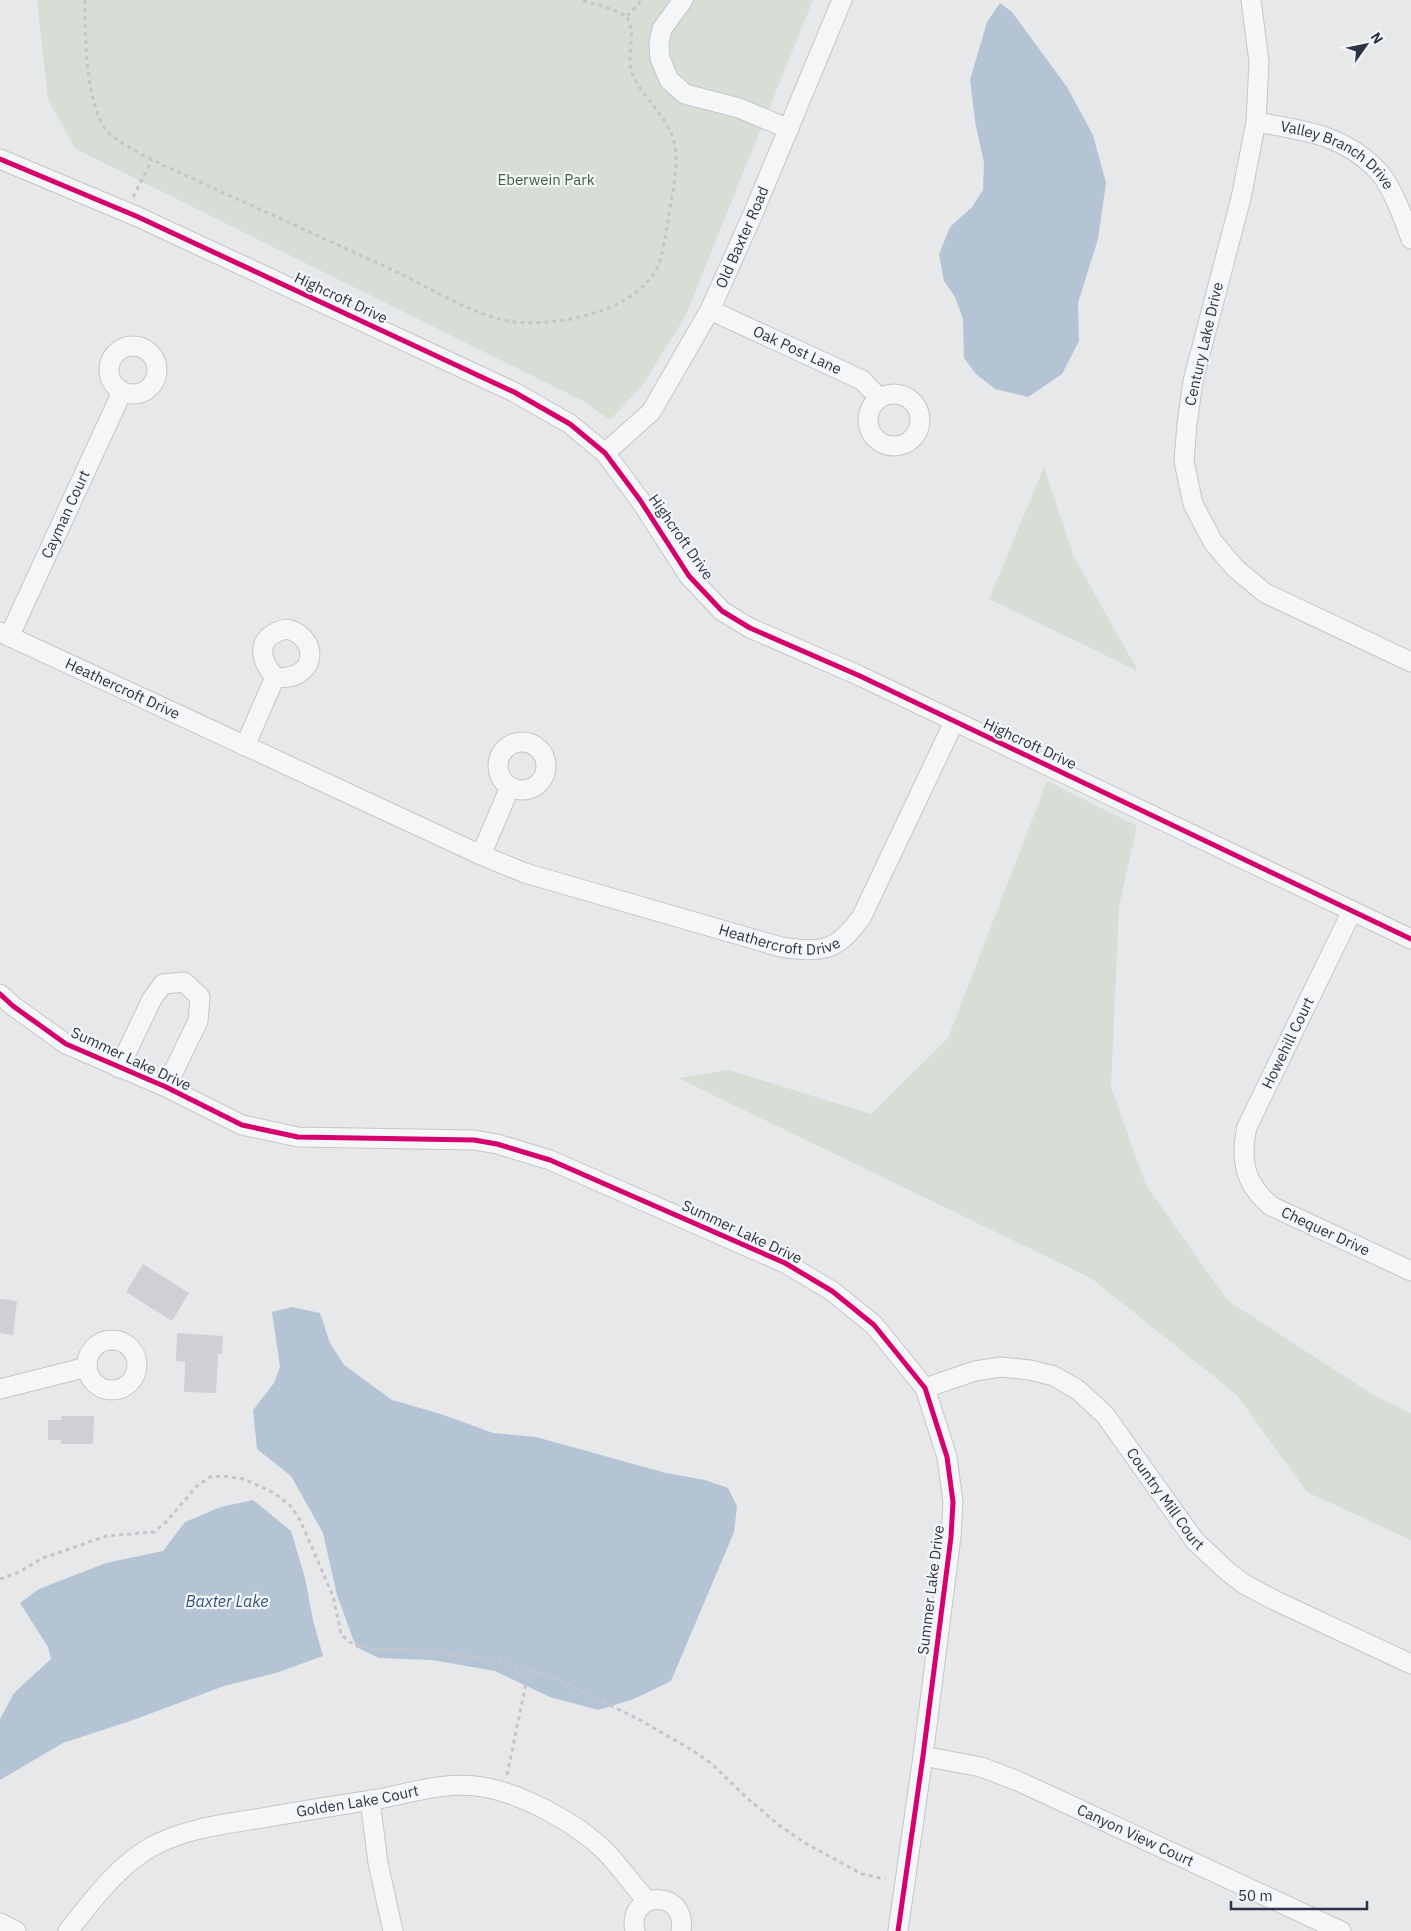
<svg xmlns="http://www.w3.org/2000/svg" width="1411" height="1931" viewBox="0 0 1411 1931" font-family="'IBM Plex Sans',sans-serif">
	<rect width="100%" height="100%" fill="#e6e8ea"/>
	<g fill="#d6ded6">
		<path d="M37,0H813L685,317L642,386L610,420L583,401L76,149L48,100Z"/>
		<path d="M1044,467L1074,557L1138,671L989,599Z"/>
		<path d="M1047,781L1137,826L1119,907L1111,1087L1146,1185L1227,1300L1375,1396L1411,1413V1540L1307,1492L1236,1394L1091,1278L678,1078L729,1070L871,1114L948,1038Z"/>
	</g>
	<g fill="#b4c4d5">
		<path d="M1000,3L1012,12L1067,87L1093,135L1106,183L1098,239L1078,303L1079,341L1062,374L1028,397L995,389L976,374L964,358L963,319L955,297L944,281L939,254L950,227L972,207L983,190L984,163L975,121L970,80L987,22Z"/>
		<path d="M292,1307L320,1313L330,1343L344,1365L392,1400L441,1414L493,1433L536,1437L666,1473L705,1480L728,1488L737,1506L734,1532L671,1681L634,1699L598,1710L550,1697L495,1671L432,1660L379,1658L356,1647L337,1595L323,1533L291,1476L257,1449L253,1410L274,1383L280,1367L272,1312Z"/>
		<path d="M253,1500L291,1531L305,1578L313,1620L323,1656L276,1673L224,1686L136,1719L63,1743L0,1780V1719L14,1693L51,1659L48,1647L20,1603L39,1589L106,1563L163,1551L185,1522L221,1507Z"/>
	</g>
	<g fill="#ced0d3">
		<path d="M143,1264L189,1293L172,1321L126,1292Z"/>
		<path d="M0,1299L17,1301L13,1335L0,1333Z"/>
		<path d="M177,1333L223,1336L222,1354H218L216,1393L184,1392L185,1362L176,1361Z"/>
		<path d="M61,1416H94L93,1444H61V1440H48V1420H62Z"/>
	</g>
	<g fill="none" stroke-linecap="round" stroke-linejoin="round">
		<g stroke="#c4c6c8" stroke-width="21">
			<g id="minor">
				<path d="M683,0L662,29L659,43L660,58L669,80L685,94L739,108L789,129"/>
				<path d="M1251,0L1259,62L1256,122L1241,198L1193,381L1187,424L1184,461L1193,504L1213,542L1235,568L1265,593L1411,662"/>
				<path id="s1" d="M1256,122C1303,130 1345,135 1379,172C1391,185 1405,221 1411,239"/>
				<path d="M0,159L136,216L514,392L570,424L605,453L640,500L689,576L722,611L750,628L860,676L1411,939"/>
				<path id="s2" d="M710,310L862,380L879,398"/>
				<circle cx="133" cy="370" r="24"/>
				<circle cx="894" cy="420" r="26"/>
				<path id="s3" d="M605,453L651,412L710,310L753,214L842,0"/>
				<path d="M288,629C323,640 314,683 275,677C257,657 257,634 288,629Z"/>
				<path id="s4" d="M0,632L481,855L525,873L781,947C822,953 837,952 862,916L954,722"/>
				<path id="s5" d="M9,637L122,392"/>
				<circle cx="522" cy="766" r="24"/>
				<path d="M245,746L275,677"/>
				<path d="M481,855L510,787"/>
				<path id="s6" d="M1352,911L1247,1127C1240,1160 1244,1183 1271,1206L1411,1271"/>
				<path d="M0,994L13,1006L66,1044L166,1087L242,1125L298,1137L474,1140L497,1144L550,1160L785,1263L832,1291L874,1325L925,1388L947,1457L953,1502L951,1537L923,1756L898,1931"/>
				<path d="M119,1068L152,999L163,984L184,982L200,997L198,1021L166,1087"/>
				<circle cx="112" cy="1365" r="25"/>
				<path id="s7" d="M925,1388L975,1371L1001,1367L1030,1370L1054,1376L1078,1390L1105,1415L1195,1541L1227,1571L1244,1584L1274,1600L1411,1664"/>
				<path d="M0,1389L87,1367"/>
				<path id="s8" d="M923,1756L981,1767L1018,1781L1341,1931"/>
				<path d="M370,1800L378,1863L393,1931"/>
				<path d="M0,1923L16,1931"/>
				<path id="s9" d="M68,1931C91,1902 119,1864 153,1846C187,1828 225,1824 262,1818C297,1812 332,1806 367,1801C405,1795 445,1780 483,1787C523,1794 577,1823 606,1852C620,1867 633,1885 647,1901"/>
				<path d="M635,1931C626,1890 688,1888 681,1931"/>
			</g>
		</g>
		<g stroke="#c5c6ca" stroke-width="3" stroke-dasharray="4 4" stroke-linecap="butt">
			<path d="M85,0C85,33 85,111 110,134C126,147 145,156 163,165C241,201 319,236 397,272C432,289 471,314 509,321C554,328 632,313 656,270C663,257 664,241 667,227C670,203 679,170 675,146C671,119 642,98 632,73C627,59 633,42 631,28C630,24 628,20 627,16L611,9L581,0"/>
			<path d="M627,16L642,0"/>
			<path d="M133,197L152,160"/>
			<path d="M0,1579L19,1572L43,1558L106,1536L154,1532L165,1523L197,1486L210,1477L222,1476L244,1479L274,1493L290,1505L300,1520L333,1596L341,1634L349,1642L376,1650L396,1649L434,1652L500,1661L559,1680L640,1720L692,1750L712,1764L747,1798L779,1825L805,1843L862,1874L885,1879"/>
			<path d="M507,1775L529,1669"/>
		</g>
		<use href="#minor" stroke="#f5f6f7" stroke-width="19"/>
		<g stroke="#f4f6f9" stroke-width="8">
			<g id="cycleway">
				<path d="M0,159L136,216L514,392L570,424L605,453L640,500L689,576L722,611L750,628L860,676L1411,939"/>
				<path d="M0,994L13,1006L66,1044L166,1087L242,1125L298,1137L474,1140L497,1144L550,1160L785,1263L832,1291L874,1325L925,1388L947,1457L953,1502L951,1537L923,1756L898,1931"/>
			</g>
		</g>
		<use href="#cycleway" stroke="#d6006c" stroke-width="5"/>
	</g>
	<g text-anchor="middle" stroke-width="4.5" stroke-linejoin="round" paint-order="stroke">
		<g font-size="15" fill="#2b3445" stroke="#f4f6f9">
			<text dy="5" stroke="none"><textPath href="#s1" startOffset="90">Valley Branch Drive</textPath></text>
			<text dy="5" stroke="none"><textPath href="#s3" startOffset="259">Old Baxter Road</textPath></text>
			<text transform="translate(341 298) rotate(25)" y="5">Highcroft Drive</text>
			<text transform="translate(1204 344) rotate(-77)" y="5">Century Lake Drive</text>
			<text dy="5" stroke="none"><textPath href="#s2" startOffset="96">Oak Post Lane</textPath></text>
			<text dy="5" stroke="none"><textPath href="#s5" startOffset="135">Cayman Court</textPath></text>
			<text transform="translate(681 537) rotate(55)" y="5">Highcroft Drive</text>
			<text dy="5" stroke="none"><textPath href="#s4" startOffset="135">Heathercroft Drive</textPath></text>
			<text transform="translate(1030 744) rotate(25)" y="5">Highcroft Drive</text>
			<text dy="5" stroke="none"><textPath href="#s4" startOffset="842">Heathercroft Drive</textPath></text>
			<text transform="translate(1288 1043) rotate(-64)" y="5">Howehill Court</text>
			<text transform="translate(131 1059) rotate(25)" y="5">Summer Lake Drive</text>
			<text dy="5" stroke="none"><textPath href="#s6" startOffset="388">Chequer Drive</textPath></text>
			<text transform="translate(742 1232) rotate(25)" y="5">Summer Lake Drive</text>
			<text dy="5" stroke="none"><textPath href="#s7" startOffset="301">Country Mill Court</textPath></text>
			<text transform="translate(931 1590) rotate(-83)" y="5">Summer Lake Drive</text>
			<text dy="5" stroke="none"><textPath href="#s9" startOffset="331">Golden Lake Court</textPath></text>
			<text dy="5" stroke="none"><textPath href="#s8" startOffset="228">Canyon View Court</textPath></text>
		</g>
		<g font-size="15" fill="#3f6138" stroke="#f4f6f9">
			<text x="546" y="185">Eberwein Park</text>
		</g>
		<g font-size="16" font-style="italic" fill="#34527a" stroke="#f4f6f9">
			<text x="227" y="1607">Baxter Lake</text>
		</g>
	</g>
	<g transform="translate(1366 45) rotate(57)" stroke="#f4f6f9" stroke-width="4" paint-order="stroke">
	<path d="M0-4L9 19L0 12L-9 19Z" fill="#2b3445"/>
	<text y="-8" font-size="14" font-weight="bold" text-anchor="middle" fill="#2b3445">N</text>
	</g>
	<path d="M1231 1901v8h136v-8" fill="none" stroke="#2b3445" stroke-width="2.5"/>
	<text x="1238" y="1901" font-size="15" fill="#2b3445" stroke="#f4f6f9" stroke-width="4" paint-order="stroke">50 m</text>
</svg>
